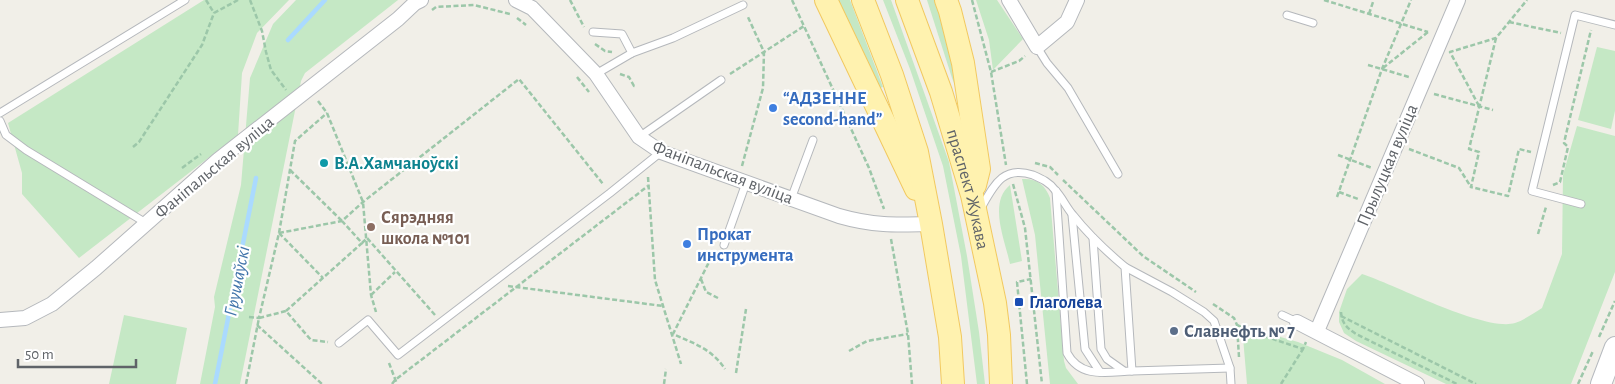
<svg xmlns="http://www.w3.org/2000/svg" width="1615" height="384" viewBox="0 0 1615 384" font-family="'Alegreya Sans',sans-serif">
	<rect width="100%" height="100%" fill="#f1efe8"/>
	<g fill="#c5e8c5">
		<path d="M204,0H289L257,33L242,73L238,135L79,258L22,194V173L8,123Z"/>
		<path d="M296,0H398L305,73L301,81L240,384H200L215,307L214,297L241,185L250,78L273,24Z"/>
		<path d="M837,0H850L883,87L877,89Z"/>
		<path d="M883,0H891L949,162L967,256L979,332L985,384H977L961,256L943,166L910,69Z"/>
		<path d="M927,0H935L953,57L961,100L952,78Z"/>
		<path d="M976,0H997L1023,39L993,70L989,40Z"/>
		<path d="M1597,47L1615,51V111L1611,129L1578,120Z"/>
		<path d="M1577,126L1615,136V272L1571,384H1446L1356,341L1344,333L1339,322V312L1347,289L1362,274C1396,285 1485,332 1515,323C1524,320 1534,313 1542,308L1562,254L1563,175Z"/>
		<path d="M1022,179C1036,178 1045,184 1050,198L1064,361L1066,368L1078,384H1050L1035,235Z"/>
		<path d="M1010,185L1022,261L1010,264C1005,240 988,203 1010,185Z"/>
		<path d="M124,315L187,328L176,384H109Z"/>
		<path d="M1242,326L1298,342L1342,360L1385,384H1247Z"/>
	</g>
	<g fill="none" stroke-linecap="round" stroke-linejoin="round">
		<g stroke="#aadaff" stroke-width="4.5">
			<path d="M288,40L325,0"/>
			<path d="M215,384L256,178"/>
		</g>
		<g stroke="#b5b8bc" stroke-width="9">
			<g id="lane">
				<path d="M1287,15L1313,23"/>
				<path d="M593,32L622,34L632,53"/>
				<path d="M1037,47L1047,63L1068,88L1118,174"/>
				<path d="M596,74L632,53L673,38L743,5"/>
				<path d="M0,113L185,0"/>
				<path d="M0,121L6,135L26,150L146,223"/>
				<path d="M639,137L721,80"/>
				<path d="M1056,191L1067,353C1081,379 1107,372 1132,371"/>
				<path d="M791,199L813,140"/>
				<path d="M1581,204L1532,191L1575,15L1615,25"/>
				<path d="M981,208C994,185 1003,165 1033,175C1042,179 1049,182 1055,190C1062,197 1066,207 1073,215C1088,234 1106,251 1125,267L1132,371L1230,368"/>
				<path d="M1072,215L1085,349L1100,372"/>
				<path d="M1093,238L1101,349L1107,359L1124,371"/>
				<path d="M724,245L746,183"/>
				<path d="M1125,267L1172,292L1204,312L1214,321L1230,368L1231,384"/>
				<path d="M1282,315L1297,322"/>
				<path d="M339,343L368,320L398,355L610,193L661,152"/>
			</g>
		</g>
		<g stroke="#b5b8bc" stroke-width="16">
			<g id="street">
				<path d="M516,0L532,8L596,74L639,137L661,152L839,216C874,226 896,225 931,224"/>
				<path d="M1009,0L1037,47L1067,22L1077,0"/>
				<path d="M0,320L25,318L52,304L96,268L218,160L398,19L415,3L421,0"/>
				<path d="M1297,322L1417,384"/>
				<path d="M1317,331L1458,0"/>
			</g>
		</g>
		<g stroke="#b6babf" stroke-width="22">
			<path id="secondary" d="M1601,384L1615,347"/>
		</g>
		<g stroke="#f2c960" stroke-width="24">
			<g id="primary">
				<path d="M826,0L916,189"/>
				<path d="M863,0L892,75L917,152L931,224L950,337L953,384"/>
				<path id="s1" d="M907,0L941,92L972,195L995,303L999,335L1001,384"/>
				<path d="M946,0L950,11L963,63L979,169L975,185"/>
			</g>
		</g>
		<g stroke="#9cc7a9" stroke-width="2.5" stroke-dasharray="5 2.5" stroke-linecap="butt">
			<path d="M206,0L214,13"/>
			<path d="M250,0L262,31L266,52L271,70L286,90"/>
			<path d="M570,0L584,27"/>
			<path d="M792,0L869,168L884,209"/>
			<path d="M972,0L991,72L1006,165"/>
			<path d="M1324,0L1428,32"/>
			<path d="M432,10L436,7L474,5L510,14"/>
			<path d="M1369,14L1373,2"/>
			<path d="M517,18L526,25"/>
			<path d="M1509,22L1561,33"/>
			<path d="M1496,38L1469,149L1479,152L1471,187L1508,196L1519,149L1531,152"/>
			<path d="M595,44L605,51L612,52"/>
			<path d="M1368,65L1409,77"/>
			<path d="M1383,68L1428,32"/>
			<path d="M991,72L1019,61L1025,56"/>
			<path d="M620,74L629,77L634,86L636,85"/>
			<path d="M730,74L804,26"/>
			<path d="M577,77L589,92"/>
			<path d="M1434,94L1493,110"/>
			<path d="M318,101L327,113L363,202L371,295L376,312"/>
			<path d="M1479,106L1450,52L1496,38L1527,0"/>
			<path d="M133,147L139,142L202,45L214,13L238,0"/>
			<path d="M1409,149L1459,168L1471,187"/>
			<path d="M1338,155L1372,168"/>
			<path d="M1035,163L1050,167L1058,175"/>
			<path d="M742,166L763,88L764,52L747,15"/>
			<path d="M182,168L201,154"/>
			<path d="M290,170L342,221"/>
			<path d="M648,177L655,280L681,364"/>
			<path d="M1063,180L1143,256L1196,292"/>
			<path d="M1013,184L1025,228L1042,384"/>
			<path d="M1553,185L1560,182L1568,147L1564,143L1567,130L1591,30"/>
			<path d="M1339,192L1358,199"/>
			<path d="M1337,197L1382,69L1411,0"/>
			<path d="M279,233L342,221"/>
			<path d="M279,233L323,278"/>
			<path d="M1538,234L1546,207"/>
			<path d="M891,239L908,334L912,384"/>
			<path d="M717,251L712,256L673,334C693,343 712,349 725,369"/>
			<path d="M701,279L706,292L718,298"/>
			<path d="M508,286L663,306"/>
			<path d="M371,295L395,272"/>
			<path d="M1213,304L1234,318L1237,325L1239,357"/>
			<path d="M286,311L362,243"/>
			<path d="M1341,312C1342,324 1347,328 1356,334L1457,384"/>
			<path d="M435,315L367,238L362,243L342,221L363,202L519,79L603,184"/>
			<path d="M1341,316L1476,384"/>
			<path d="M249,317L259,318L279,233L295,141L327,113"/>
			<path d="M257,325L322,384"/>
			<path d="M1237,325L1255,333L1303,349L1306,342"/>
			<path d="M1599,337L1615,301"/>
			<path d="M849,351L867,341L908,334"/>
			<path d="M389,363L397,384"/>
			<path d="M736,373L746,309"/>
			<path d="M246,384L259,318L286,311L311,340L328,342"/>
			<path d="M392,384L395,380L648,186"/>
			<path d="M664,384L666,369"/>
			<path d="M1027,384L1017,282L1031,279"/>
			<path d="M1281,384L1303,349"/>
			<path d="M1578,384L1593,351"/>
		</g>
		<use href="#lane" stroke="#fff" stroke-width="7"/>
		<use href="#street" stroke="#fff" stroke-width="14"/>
		<use href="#secondary" stroke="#fff" stroke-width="20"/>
		<use href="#primary" stroke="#fff2af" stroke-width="22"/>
	</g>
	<g fill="#3f7fe0" stroke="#fff" stroke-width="2">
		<circle cx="773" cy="108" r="5"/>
		<circle cx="687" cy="244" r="5"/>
	</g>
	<circle fill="#0f9aa8" stroke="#fff" stroke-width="2" cx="324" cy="163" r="5"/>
	<circle fill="#8d6e63" stroke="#fff" stroke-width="2" cx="371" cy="227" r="5"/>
	<rect fill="#1a4fb4" stroke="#fff" stroke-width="2" x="1014" y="297" width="10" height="10" rx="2.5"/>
	<circle fill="#5c6f8a" stroke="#fff" stroke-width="2" cx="1174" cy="331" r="5"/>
	<g text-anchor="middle" stroke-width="4.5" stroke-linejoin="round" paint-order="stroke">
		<g font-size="18" font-weight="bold" fill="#366cbe" stroke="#fff" text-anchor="start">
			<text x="783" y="104">“АДЗЕННЕ<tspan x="783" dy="21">second-hand”</tspan></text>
			<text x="697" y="240">Прокат<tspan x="697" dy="21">инструмента</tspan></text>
		</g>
		<g font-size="18" font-weight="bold" fill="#0d838f" stroke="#fff" text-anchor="start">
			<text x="334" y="169">В.А.Хамчаноўскі</text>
		</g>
		<g font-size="18" fill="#5f6368" stroke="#fff">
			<text transform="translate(1387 165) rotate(-67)" y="6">Прылуцкая вуліца</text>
			<text transform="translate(214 167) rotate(-40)" y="6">Фаніпальская вуліца</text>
			<text transform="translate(723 172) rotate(21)" y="6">Фаніпальская вуліца</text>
			<text dy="6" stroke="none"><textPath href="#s1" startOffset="199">праспект Жукава</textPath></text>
		</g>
		<g font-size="18" font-weight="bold" fill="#785e54" stroke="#fff" text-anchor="start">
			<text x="381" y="223">Сярэдняя<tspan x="381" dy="21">школа №101</tspan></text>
		</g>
		<g font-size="18" font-weight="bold" fill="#164399" stroke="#fff" text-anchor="start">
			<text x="1029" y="308">Глаголева</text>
		</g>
		<g font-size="18" font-weight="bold" fill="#4e5e75" stroke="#fff" text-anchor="start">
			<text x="1184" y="337">Славнефть № 7</text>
		</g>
		<g font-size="19" font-style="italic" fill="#4174aa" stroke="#fff">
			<text transform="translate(236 281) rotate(-79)" y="7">Грушаўскі</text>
		</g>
	</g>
	<path d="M18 359v8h118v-8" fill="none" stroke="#5f6368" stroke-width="2.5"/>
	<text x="25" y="359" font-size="15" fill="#5f6368" stroke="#ffffff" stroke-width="4" paint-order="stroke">50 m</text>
</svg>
